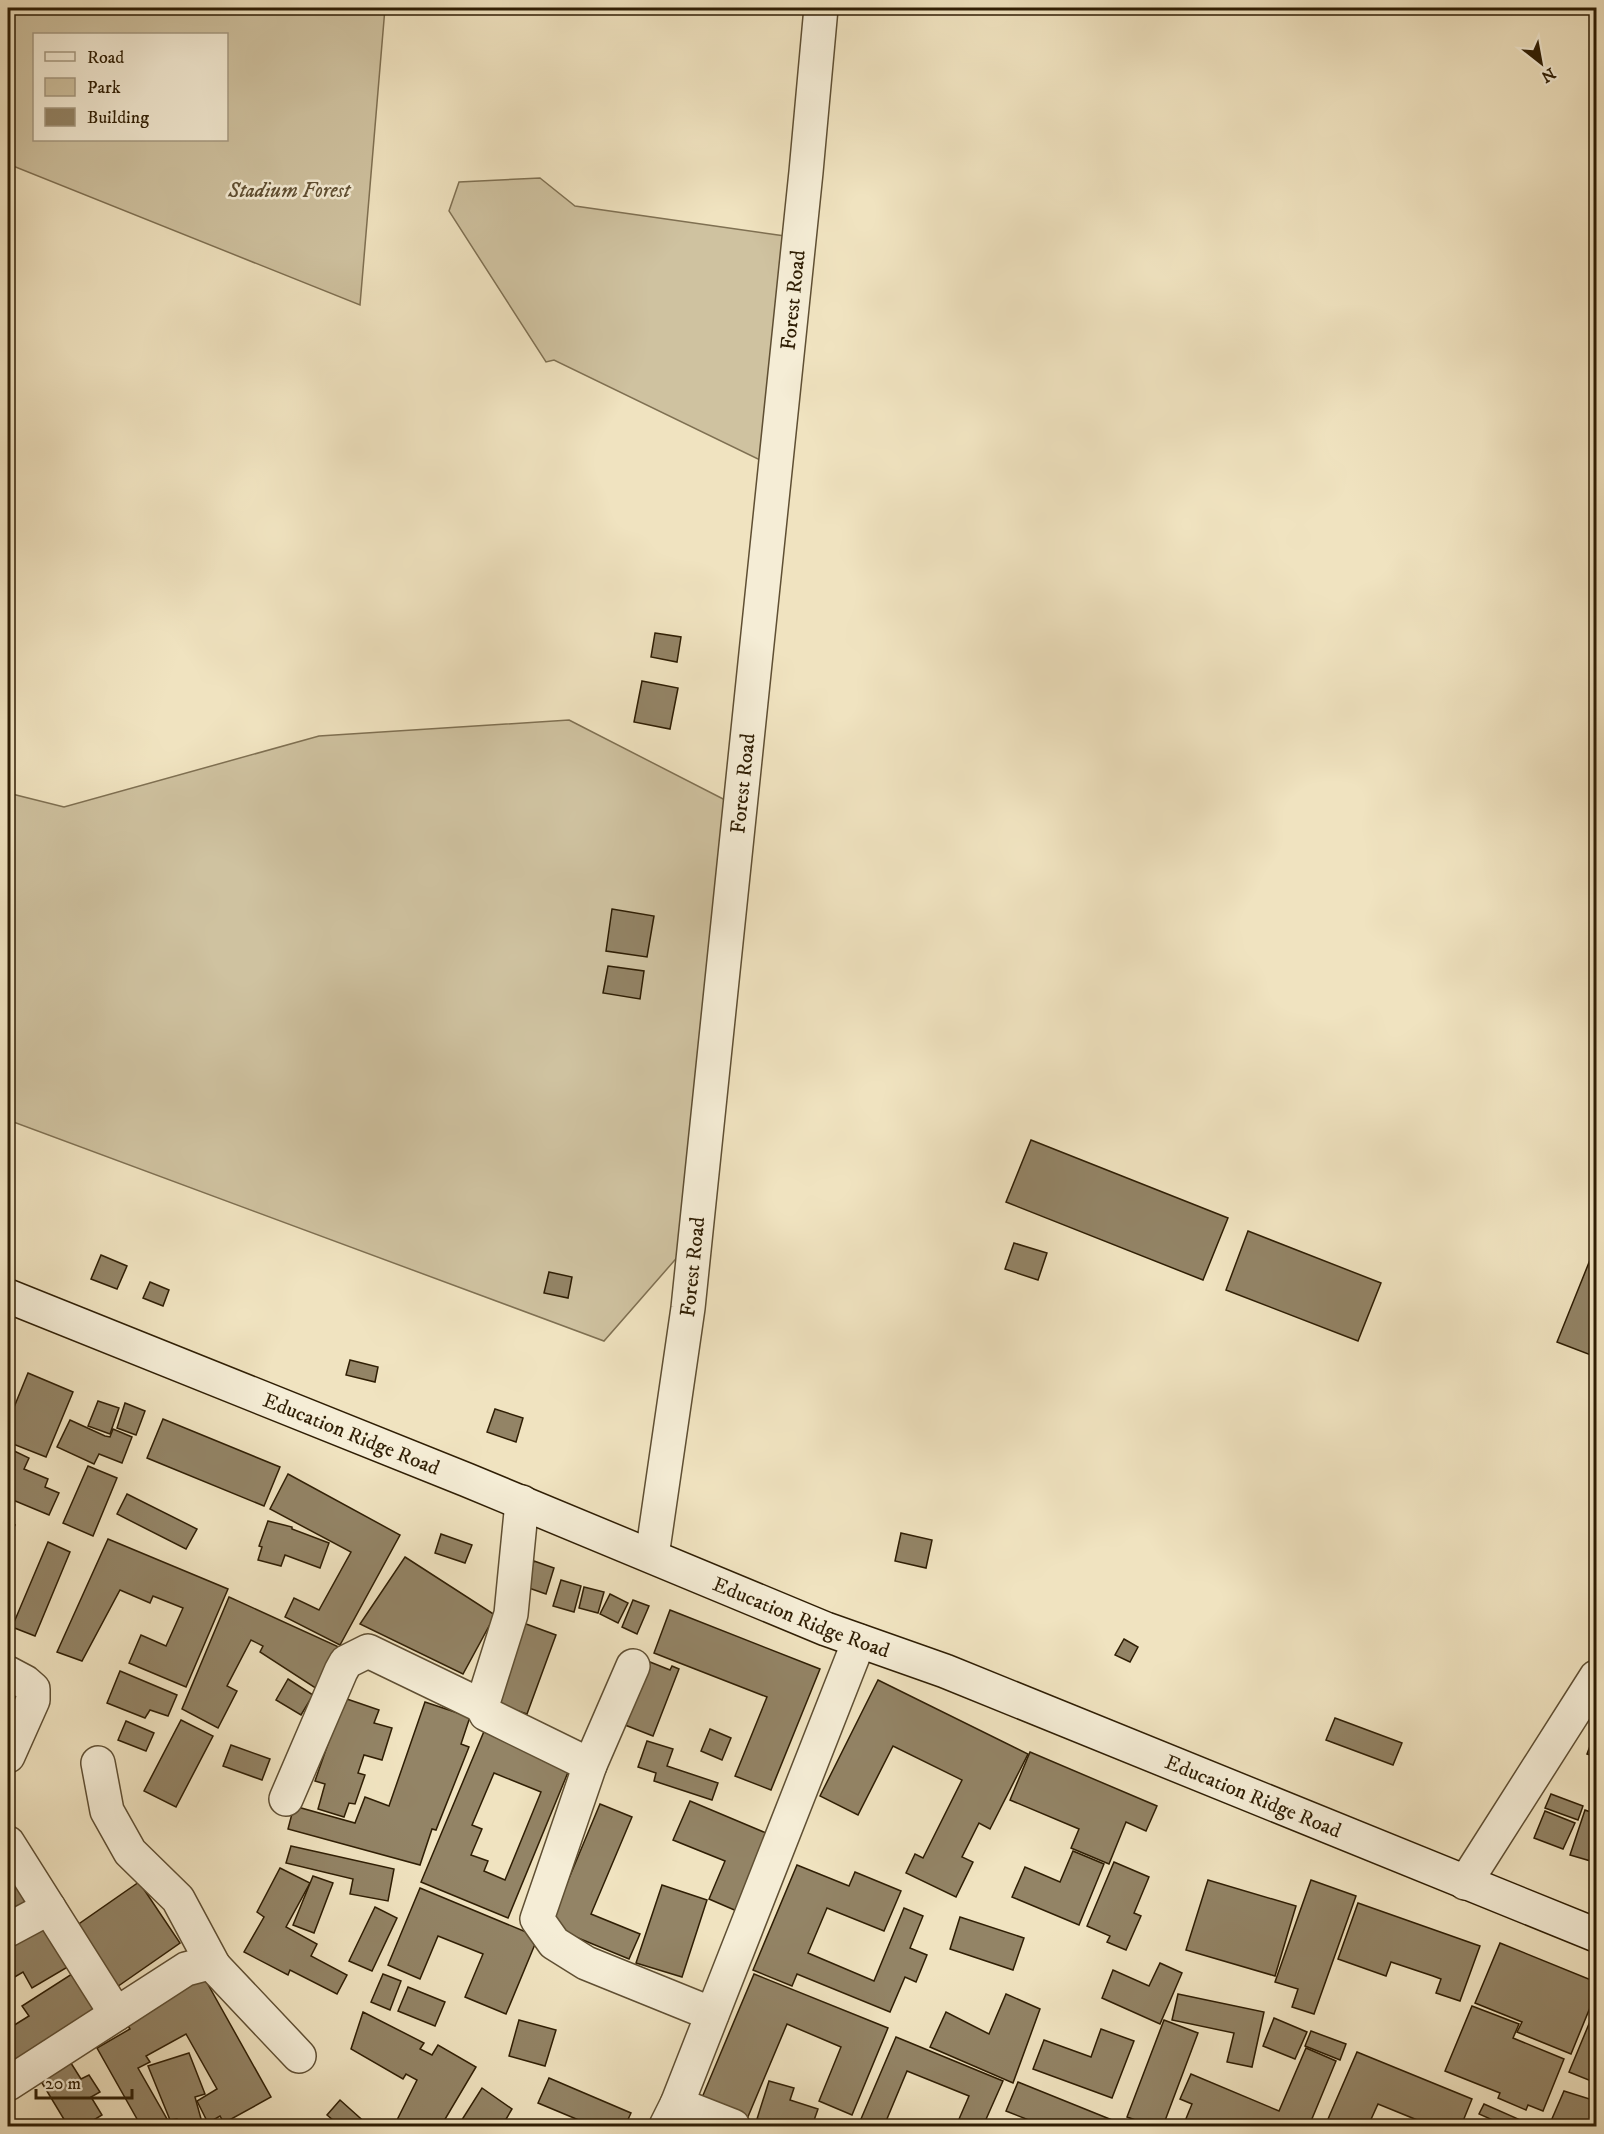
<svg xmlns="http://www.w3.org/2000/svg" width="1604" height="2134" viewBox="0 0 1604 2134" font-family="'IM FELL DW Pica',serif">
	<rect width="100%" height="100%" fill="#f0e3c0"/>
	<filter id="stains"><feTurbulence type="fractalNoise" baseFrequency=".00333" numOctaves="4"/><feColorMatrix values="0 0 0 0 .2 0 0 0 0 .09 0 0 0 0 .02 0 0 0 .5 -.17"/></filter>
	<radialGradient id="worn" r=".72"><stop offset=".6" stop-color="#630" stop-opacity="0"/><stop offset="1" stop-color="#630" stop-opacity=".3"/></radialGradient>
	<g fill="#cfc2a0" stroke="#7f7052" stroke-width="1.5" fill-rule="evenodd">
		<path d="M8,8H385L360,305L8,164ZM34,34H226V140H34Z"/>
		<path d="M540,178L575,206L813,240L787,473L554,360L546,362L449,211L459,182Z"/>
		<path d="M569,720L731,803L688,1245L604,1341L8,1120V793L64,807L319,736Z"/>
	</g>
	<g fill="#938466" stroke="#2f1e04" stroke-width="1.5" fill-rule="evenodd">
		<path d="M655,633L681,637L677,662L651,657Z"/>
		<path d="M642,681L678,688L670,729L634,722Z"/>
		<path d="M612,909L654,916L647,957L606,951Z"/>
		<path d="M608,966L644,971L640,999L603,993Z"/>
		<path d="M1031,1140L1228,1218L1203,1280L1006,1202Z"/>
		<path d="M1248,1231L1381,1283L1358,1341L1226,1290Z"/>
		<path d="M1014,1243L1047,1253L1038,1280L1005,1269Z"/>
		<path d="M101,1255L127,1266L117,1289L91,1279Z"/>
		<path d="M1592,1255L1596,1257V1357L1557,1342Z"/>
		<path d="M549,1272L572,1277L568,1298L544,1293Z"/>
		<path d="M150,1282L169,1290L163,1306L143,1298Z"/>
		<path d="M350,1360L378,1367L375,1382L346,1375Z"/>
		<path d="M28,1373L73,1392L46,1457L8,1442V1422Z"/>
		<path d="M98,1401L119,1408L110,1434L88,1426Z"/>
		<path d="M125,1403L145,1411L136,1435L117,1428Z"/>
		<path d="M495,1409L523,1418L516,1442L487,1432Z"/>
		<path d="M163,1419L280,1467L264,1506L147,1458Z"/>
		<path d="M70,1420L105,1436L110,1437L113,1429L132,1437L122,1463L99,1454L94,1464L57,1447Z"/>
		<path d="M8,1448L29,1458L24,1469L48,1479L45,1487L59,1493L49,1515L8,1498Z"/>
		<path d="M88,1466L117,1478L93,1536L63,1523Z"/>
		<path d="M288,1474L400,1535L340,1645L285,1617L294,1598L319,1610L351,1552L270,1509Z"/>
		<path d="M127,1494L197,1529L186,1549L117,1514Z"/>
		<path d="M268,1521L292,1527V1529L329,1543L320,1568L285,1555L281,1566L258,1560L262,1547L259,1546Z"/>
		<path d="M8,1522L15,1525L8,1542Z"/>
		<path d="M901,1533L932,1540L926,1568L895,1561Z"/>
		<path d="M441,1534L472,1545L465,1563L435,1553Z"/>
		<path d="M108,1539L228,1589L186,1687L129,1663L141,1635L166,1646L183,1608L153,1596L150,1603L120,1590L82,1661L57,1652Z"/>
		<path d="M48,1542L70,1552L35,1636L12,1627Z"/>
		<path d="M405,1557L495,1615L463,1674L360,1624Z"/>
		<path d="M534,1561L554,1568L546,1594L526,1587Z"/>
		<path d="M561,1580L581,1586L574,1612L553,1606Z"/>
		<path d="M584,1587L604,1592L598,1613L579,1608Z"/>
		<path d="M610,1594L628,1603L618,1623L600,1614Z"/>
		<path d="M229,1597L341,1648L317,1689L260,1652L263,1646L251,1640L227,1686L237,1691L218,1728L182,1709Z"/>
		<path d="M633,1600L649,1606L637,1634L622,1627Z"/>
		<path d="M670,1610L820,1669L771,1790L735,1776L767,1697L654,1653Z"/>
		<path d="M518,1621L556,1635L527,1714L489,1701Z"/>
		<path d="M1124,1639L1138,1647L1130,1662L1115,1655Z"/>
		<path d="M650,1662L670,1670L672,1666L679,1669L653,1736L625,1725Z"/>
		<path d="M120,1671L177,1695L168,1716L150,1710L145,1718L107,1703Z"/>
		<path d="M288,1679L313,1695L301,1715L276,1700Z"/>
		<path d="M878,1680L1028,1754L990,1829L979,1823L962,1857L973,1862L956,1897L906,1873L915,1854L923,1858L962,1780L893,1746L858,1815L820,1796Z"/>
		<path d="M344,1698L379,1710L374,1723L392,1728L382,1760L364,1755L358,1773L365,1775L355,1804L349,1803L344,1817L318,1809L325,1784L315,1781Z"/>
		<path d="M425,1702L470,1717L461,1744L469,1747L436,1830L432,1829L420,1865L288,1829L294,1806L355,1823L365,1797L389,1806Z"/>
		<path d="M1335,1718L1402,1743L1393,1765L1326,1740Z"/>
		<path d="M181,1720L213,1736L176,1807L144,1791Z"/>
		<path d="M126,1721L154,1733L146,1751L118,1740Z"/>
		<path d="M485,1729L571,1765L508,1918L421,1882ZM494,1773L541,1792L505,1880L484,1871L488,1861L471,1855L482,1829L472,1825Z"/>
		<path d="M710,1729L731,1738L722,1760L701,1751Z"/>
		<path d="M1596,1730V1757L1587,1754Z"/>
		<path d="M647,1741L673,1749L667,1766L718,1783L712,1800L654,1781L656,1773L638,1767Z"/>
		<path d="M231,1745L270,1759L262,1780L223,1766Z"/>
		<path d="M1030,1752L1157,1806L1146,1831L1126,1822L1109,1864L1071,1848L1079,1829L1010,1800Z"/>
		<path d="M1551,1794L1583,1806L1578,1820L1545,1808Z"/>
		<path d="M690,1801L771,1835L739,1912L709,1899L725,1861L673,1840Z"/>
		<path d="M600,1804L632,1817L591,1914L640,1934L629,1959L549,1926Z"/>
		<path d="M1585,1810L1596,1814V1856L1594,1862L1570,1855Z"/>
		<path d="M1545,1811L1575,1823L1563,1849L1534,1838Z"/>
		<path d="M291,1846L394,1869L388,1901L350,1894L353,1879L286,1863Z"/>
		<path d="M1073,1851L1104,1864L1079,1925L1012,1897L1025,1867L1060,1882Z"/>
		<path d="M1114,1862L1149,1877L1134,1913L1141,1916L1126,1950L1107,1942L1110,1936L1087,1926Z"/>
		<path d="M797,1865L849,1886L855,1872L901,1891L884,1931L827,1908L808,1953L874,1981L904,1908L923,1916L910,1948L927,1955L916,1982L905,1977L890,2012L797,1974L792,1986L753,1970Z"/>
		<path d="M8,1868L31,1906L8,1920Z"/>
		<path d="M280,1868L310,1883L286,1927L317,1944L311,1956L347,1975L337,1994L290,1970L288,1975L244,1952L264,1917L257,1912Z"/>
		<path d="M313,1876L333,1883L314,1933L293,1925Z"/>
		<path d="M1208,1880L1296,1906L1275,1976L1186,1950Z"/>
		<path d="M1311,1880L1356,1896L1314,2014L1292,2007L1298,1989L1275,1982Z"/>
		<path d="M139,1882L180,1943L114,1989L73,1928Z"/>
		<path d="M662,1885L707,1900L682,1977L636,1963Z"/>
		<path d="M420,1888L538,1937L506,2014L465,1997L483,1954L438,1936L420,1979L388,1965Z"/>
		<path d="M1358,1903L1480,1946L1460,2001L1436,1993L1441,1979L1433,1976L1391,1962L1386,1976L1338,1959Z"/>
		<path d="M375,1907L397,1918L372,1971L349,1961Z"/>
		<path d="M960,1917L1024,1938L1013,1970L950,1949Z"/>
		<path d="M46,1924L71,1965L32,1988L23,1972L8,1981V1944Z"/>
		<path d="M1500,1943L1596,1982V1993L1571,2054L1517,2032L1522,2022L1475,2003Z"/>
		<path d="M1160,1963L1182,1973L1160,2024L1102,1998L1113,1970L1149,1986Z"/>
		<path d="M75,1972L100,2012L8,2068V2029L29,2016L22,2006Z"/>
		<path d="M201,1972L271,2097L224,2123L220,2116L208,2123L197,2101L217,2089L186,2034L146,2056L150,2062L138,2068L167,2119L153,2126H141L97,2048L130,2029L122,2017Z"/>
		<path d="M383,1974L401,1981L390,2010L371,2002Z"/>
		<path d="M754,1974L888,2028L852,2115L819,2101L841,2047L787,2024L747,2119L701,2100Z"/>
		<path d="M408,1987L445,2002L435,2026L398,2011Z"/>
		<path d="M1006,1994L1040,2009L1013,2083L930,2047L946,2012L989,2034Z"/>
		<path d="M1178,1994L1264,2012L1252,2067L1227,2062L1234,2033L1172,2020Z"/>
		<path d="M1472,2006L1519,2024L1513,2038L1564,2059L1543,2111L1528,2105L1526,2110L1498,2098L1500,2093L1445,2071Z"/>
		<path d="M1596,2007V2083L1569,2072Z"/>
		<path d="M363,2012L424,2043L420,2049L432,2055L438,2045L476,2067L441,2126H394L417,2080L406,2074L403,2079L351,2049Z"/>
		<path d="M1274,2018L1307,2032L1295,2059L1263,2046Z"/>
		<path d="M519,2020L556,2030L545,2066L509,2056Z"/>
		<path d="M1164,2020L1198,2033L1163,2126H1152L1127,2117Z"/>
		<path d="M1101,2029L1134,2041L1112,2098L1033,2069L1044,2040L1091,2057Z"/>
		<path d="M1311,2031L1346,2044L1340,2060L1305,2046Z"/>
		<path d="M896,2037L1003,2081L983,2126H956L969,2096L907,2071L884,2126H858Z"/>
		<path d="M1306,2048L1336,2061L1309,2126H1183L1192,2104L1180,2099L1191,2074L1279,2111Z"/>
		<path d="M1357,2052L1472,2099L1461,2126H1426L1427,2124L1378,2104L1368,2126H1325Z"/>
		<path d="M189,2053L205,2094L195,2097L203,2126H180L177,2119L170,2120L148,2066Z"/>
		<path d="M69,2060L81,2079L89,2075L100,2092L91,2097L102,2115L84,2126H68L39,2078Z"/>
		<path d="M549,2078L631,2113L625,2126H593L538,2103Z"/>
		<path d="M769,2081L794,2088L790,2100L818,2109L812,2126H779L757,2119Z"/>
		<path d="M1018,2082L1127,2126H1044L1006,2111Z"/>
		<path d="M482,2088L512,2109L502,2126H458Z"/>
		<path d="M1564,2091L1596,2101V2126H1563L1551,2121Z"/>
		<path d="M340,2100L369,2126H340L327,2115Z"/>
		<path d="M1484,2104L1534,2126H1506L1479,2114Z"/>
		<path d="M1481,2120L1495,2126H1478Z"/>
	</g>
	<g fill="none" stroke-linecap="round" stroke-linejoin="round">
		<g stroke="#5f4f33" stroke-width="36">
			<g id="street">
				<path d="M522,1502L511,1614L482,1706L486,1714L590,1765L633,1666"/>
				<path id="s1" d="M652,1556L688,1308L806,172L821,8"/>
				<path d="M8,1673L25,1682L33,1689V1700L8,1756"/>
				<path d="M98,1763L107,1811L130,1852L178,1899L214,1966"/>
				<path d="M590,1765L537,1919L554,1943L586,1963L712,2014"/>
				<path d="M286,1799L341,1671L346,1662L368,1651L482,1706"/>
				<path d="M8,1843L116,2014"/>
				<path d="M1465,1883L1596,1677"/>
				<path d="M8,1930L49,1908"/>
				<path d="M8,2084L186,1969L205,1964L214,1966L299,2056"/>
				<path d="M677,2104L733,2126"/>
				<path d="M666,2126L677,2104L859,1641"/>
			</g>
		</g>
		<g stroke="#2f1e04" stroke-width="36">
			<g id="secondary">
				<path id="s2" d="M8,1296L467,1480L826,1629L945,1671L1596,1935"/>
			</g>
		</g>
		<use href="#street" stroke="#f5edd6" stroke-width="33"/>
		<use href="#secondary" stroke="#f5edd6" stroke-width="33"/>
	</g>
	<g text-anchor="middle" stroke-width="5" stroke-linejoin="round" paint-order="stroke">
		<g font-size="21" font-style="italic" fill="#5f4f33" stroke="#f5edd6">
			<text x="289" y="197">Stadium Forest</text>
		</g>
		<g font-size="21" fill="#2f1e04" stroke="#f5edd6">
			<text dy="7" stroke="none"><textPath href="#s1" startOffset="1264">Forest Road</textPath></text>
			<text dy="7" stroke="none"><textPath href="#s1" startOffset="778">Forest Road</textPath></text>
			<text dy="7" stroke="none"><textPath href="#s1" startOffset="292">Forest Road</textPath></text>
			<text dy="7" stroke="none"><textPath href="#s2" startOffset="370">Education Ridge Road</textPath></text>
			<text dy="7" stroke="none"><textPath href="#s2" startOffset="856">Education Ridge Road</textPath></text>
			<text dy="7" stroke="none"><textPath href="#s2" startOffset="1342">Education Ridge Road</textPath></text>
		</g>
	</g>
	<rect width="1604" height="2134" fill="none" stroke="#f0e3c0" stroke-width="30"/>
	<rect x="9" y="9" width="1586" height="2116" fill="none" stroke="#2f1e04" stroke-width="3"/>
	<rect x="15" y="15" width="1574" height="2104" fill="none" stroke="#2f1e04" stroke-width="1.5"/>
	<rect x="33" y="33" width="195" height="108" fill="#f5edd6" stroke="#a69a82" stroke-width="1.5"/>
	<rect x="45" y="52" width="30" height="9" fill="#f5edd6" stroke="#a69a82" stroke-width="1.5"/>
	<text x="87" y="63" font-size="18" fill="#2f1e04">Road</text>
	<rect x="45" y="78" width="30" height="18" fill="#cfc2a0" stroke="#a69a82" stroke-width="1.5"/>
	<text x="87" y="93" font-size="18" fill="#2f1e04">Park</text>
	<rect x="45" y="108" width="30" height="18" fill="#938466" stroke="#a69a82" stroke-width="1.5"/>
	<text x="87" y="123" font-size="18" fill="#2f1e04">Building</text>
	<g transform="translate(1541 63) rotate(149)" stroke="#f5edd6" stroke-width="4.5" paint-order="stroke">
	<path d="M0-4.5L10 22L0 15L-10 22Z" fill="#2f1e04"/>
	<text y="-9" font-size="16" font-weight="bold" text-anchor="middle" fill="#2f1e04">N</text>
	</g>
	<path d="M36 2089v9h96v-9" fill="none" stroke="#2f1e04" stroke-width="3"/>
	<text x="45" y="2089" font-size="18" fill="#2f1e04" stroke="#f5edd6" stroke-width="4.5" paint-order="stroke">20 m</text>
	<rect width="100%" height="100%" filter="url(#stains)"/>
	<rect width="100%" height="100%" fill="url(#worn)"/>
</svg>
